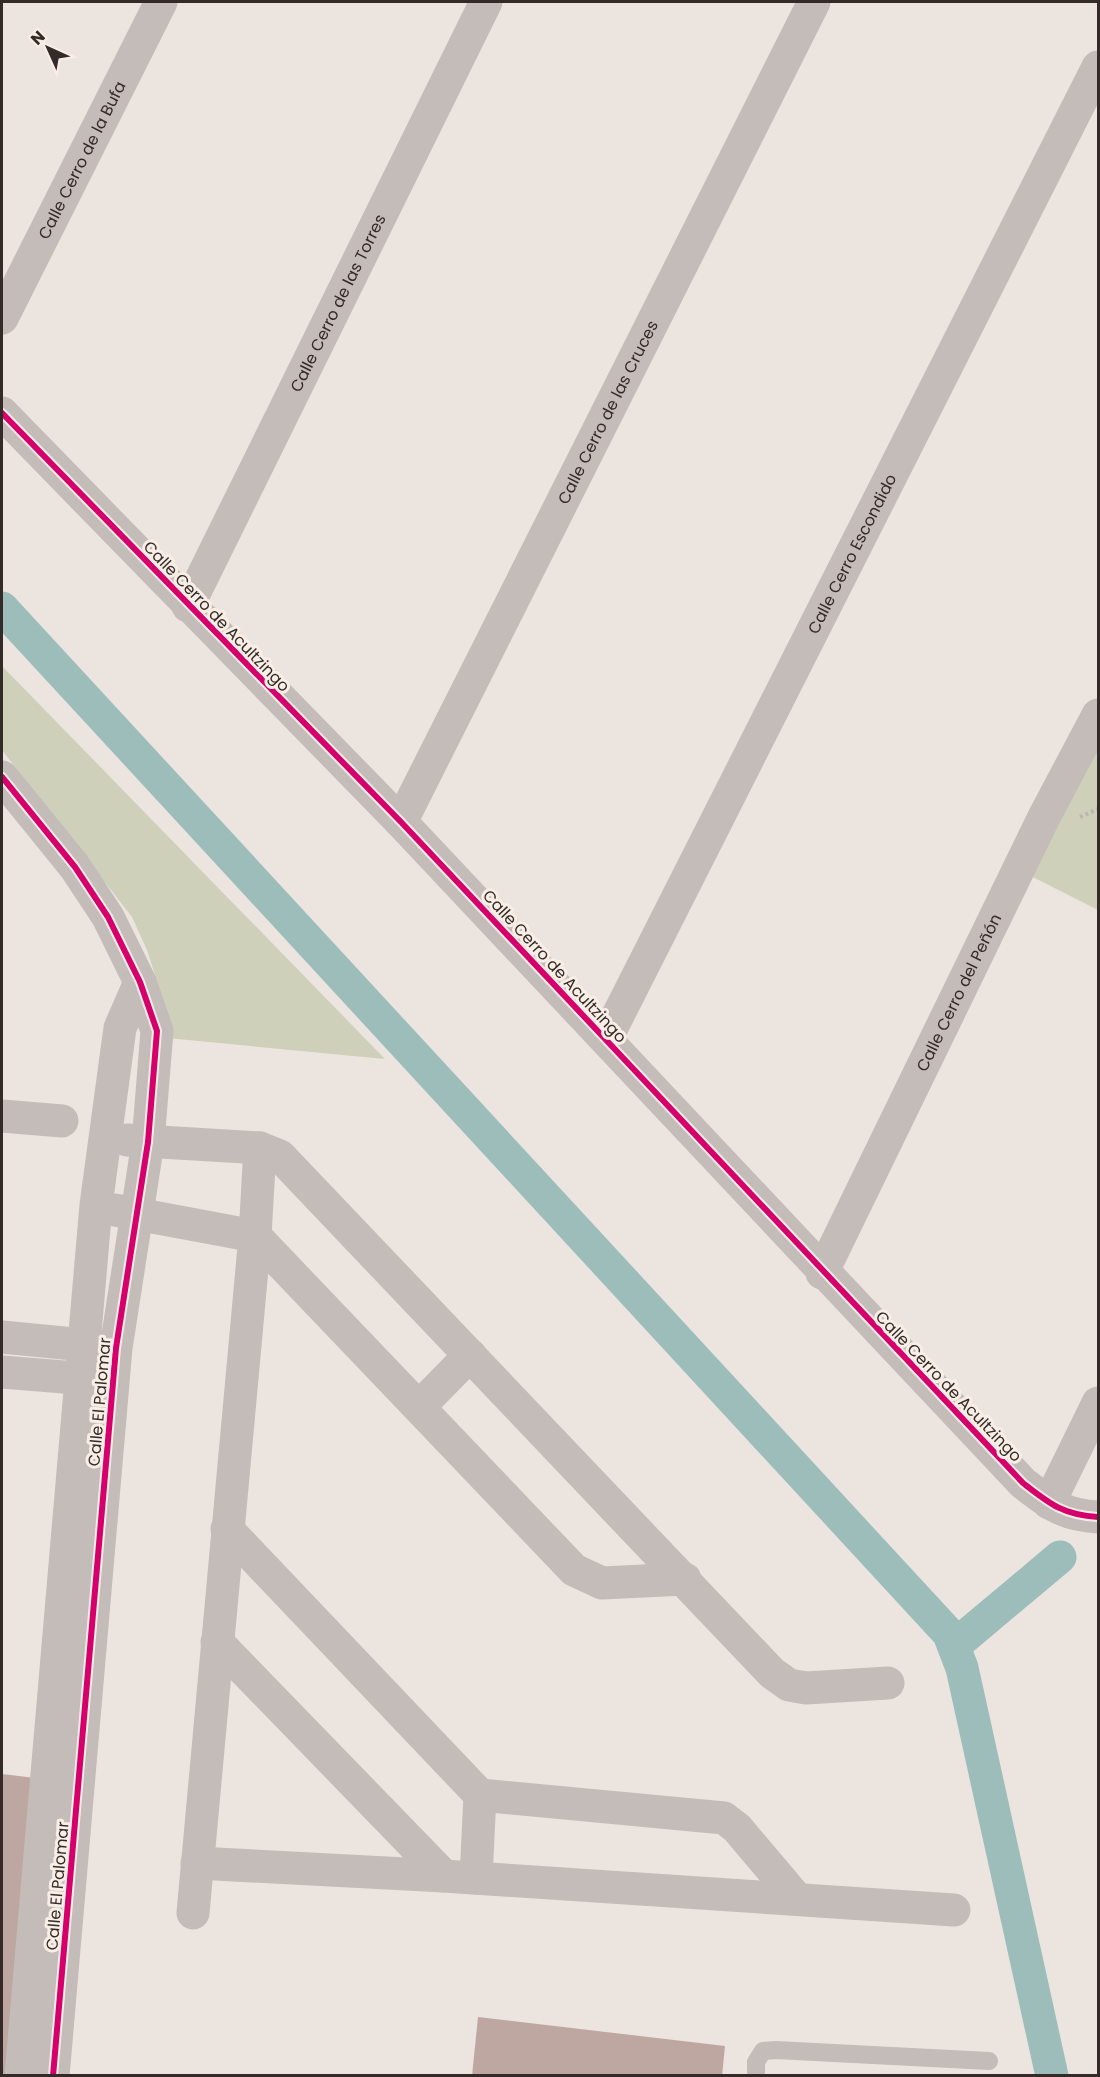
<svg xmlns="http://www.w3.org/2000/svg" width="1100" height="2077" viewBox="0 0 1100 2077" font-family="Poppins,sans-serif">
	<rect width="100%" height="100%" fill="#ebe4df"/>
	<g fill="#ced0b9">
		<path d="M2,666L385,1059L167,1038L159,987L147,950L132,917L2,750Z"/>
		<path d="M1098,715V910L1017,869Z"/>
	</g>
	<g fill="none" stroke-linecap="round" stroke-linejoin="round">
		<g stroke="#9cbdba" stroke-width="33">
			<path d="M2,608L949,1634L962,1668L1052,2076"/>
			<path d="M954,1646L1060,1557"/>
		</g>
	</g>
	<g fill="#bea7a1">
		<path d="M2,1774L35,1778L5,2076H2Z"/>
		<path d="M478,2017L725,2046L722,2076H472Z"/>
	</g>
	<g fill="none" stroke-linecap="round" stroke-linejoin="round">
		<path stroke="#bdb5b0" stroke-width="4" stroke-dasharray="3 3" stroke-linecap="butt" d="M1080,817L1098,809"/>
		<path stroke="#c4bcb8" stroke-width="18" d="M756,2076V2062L763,2051L776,2050L989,2061"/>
		<g stroke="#c4bcb8" stroke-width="33">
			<path id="s1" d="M2,318L161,2"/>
			<path d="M2,413L401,822L1023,1483C1050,1504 1063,1515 1098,1517"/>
			<path id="s2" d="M188,606L486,2"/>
			<path d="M2,777L75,867L108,917L140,982L157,1031L148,1142L116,1348L53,2076"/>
			<path id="s3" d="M401,822L814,2"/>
			<path id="s4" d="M606,1039L1098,67"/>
			<path d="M2,1116L62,1121"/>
			<path d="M127,1140L260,1148L280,1156L772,1673L789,1685L806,1688L888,1683"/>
			<path d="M115,1210L255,1236L574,1570L602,1583L685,1579"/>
			<path id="s5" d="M822,1273L1044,817L1098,715"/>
			<path d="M2,1337L105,1347"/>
			<path d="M2,1372L101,1380"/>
			<path d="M420,1406L470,1355"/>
			<path d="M1049,1503L1098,1403"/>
			<path d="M227,1529L480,1795L476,1878"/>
			<path d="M217,1642L444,1876"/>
			<path d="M480,1795L724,1818L737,1828L797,1899"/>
			<path d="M197,1863L444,1876L954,1910"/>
			<path d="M193,1913L255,1236L260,1148"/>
			<path d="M21,2076L96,1205L120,1028L140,982"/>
		</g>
		<g stroke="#f8eee6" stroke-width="10">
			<g id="cycleway">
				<path d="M2,413L401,822L1023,1483C1050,1504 1063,1515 1098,1517"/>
				<path d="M2,777L75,867L108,917L140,982L157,1031L148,1142L116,1348L53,2076"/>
			</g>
		</g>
		<use href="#cycleway" stroke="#d6006c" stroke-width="6"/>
	</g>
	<g text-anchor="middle" stroke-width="6" stroke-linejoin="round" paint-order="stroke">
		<g font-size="16" fill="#342a27" stroke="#f8eee6">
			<text dy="6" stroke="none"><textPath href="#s1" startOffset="177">Calle Cerro de la Bufa</textPath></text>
			<text dy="6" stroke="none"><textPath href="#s2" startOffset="338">Calle Cerro de las Torres</textPath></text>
			<text dy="6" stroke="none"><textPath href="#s3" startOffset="459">Calle Cerro de las Cruces</textPath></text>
			<text dy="6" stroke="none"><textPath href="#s4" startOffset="544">Calle Cerro Escondido</textPath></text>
			<text transform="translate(217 616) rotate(46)" y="6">Calle Cerro de Acultzingo</text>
			<text transform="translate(555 966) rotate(47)" y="6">Calle Cerro de Acultzingo</text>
			<text dy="6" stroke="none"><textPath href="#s5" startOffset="312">Calle Cerro del Peñón</textPath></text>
			<text transform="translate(949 1386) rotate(46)" y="6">Calle Cerro de Acultzingo</text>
			<text transform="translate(99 1402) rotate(-85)" y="6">Calle El Palomar</text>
			<text transform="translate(57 1886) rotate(-85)" y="6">Calle El Palomar</text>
		</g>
	</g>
	<rect width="1100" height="2077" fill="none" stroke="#342a27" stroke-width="6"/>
	<g transform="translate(48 48) rotate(315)" stroke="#f8eee6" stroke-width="4.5" paint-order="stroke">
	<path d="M0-4.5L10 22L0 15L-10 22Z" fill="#342a27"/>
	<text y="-9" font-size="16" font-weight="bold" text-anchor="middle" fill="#342a27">N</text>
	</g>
</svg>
